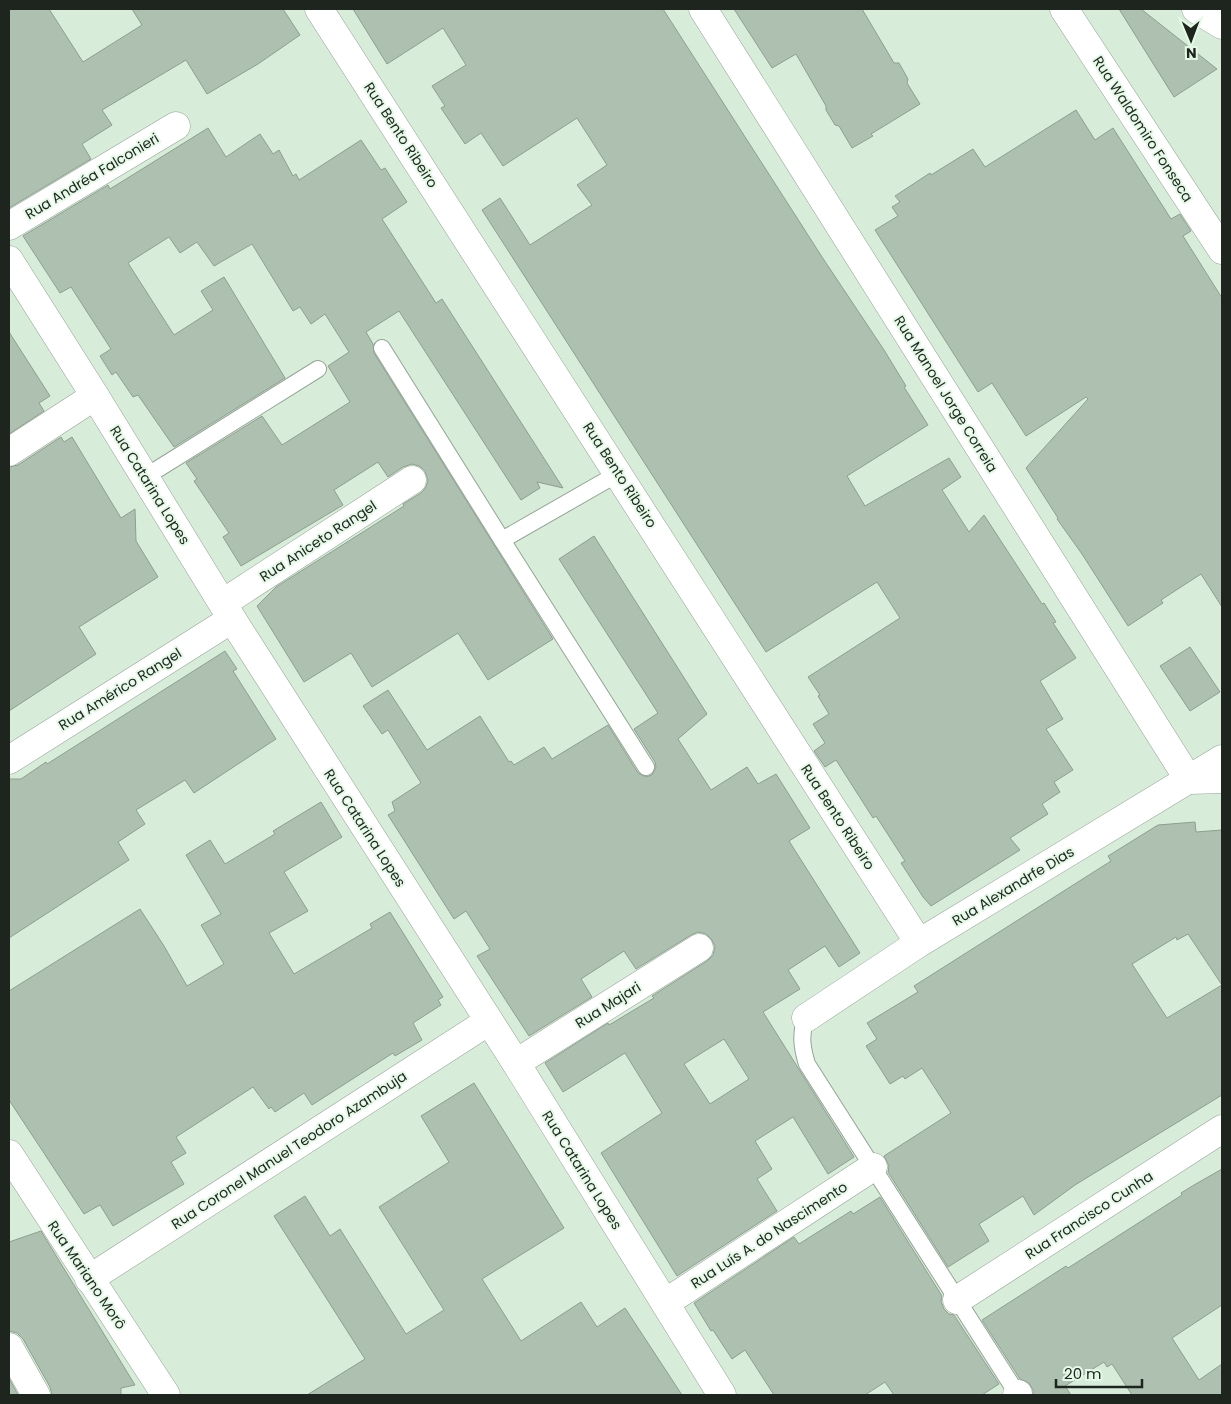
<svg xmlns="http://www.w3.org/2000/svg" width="1231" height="1404" viewBox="0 0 1231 1404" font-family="Poppins,sans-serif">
	<rect width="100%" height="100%" fill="#d8ecda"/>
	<g fill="#aec1b1" stroke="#8da090" fill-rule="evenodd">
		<path d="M9,9H49L83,62L142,25L132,9H283L300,35L258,64L207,94L186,60L102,110L112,125L82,144L91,159L9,208Z"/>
		<path d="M353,9H663L824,260L884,350L906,386L904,387L928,425L847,476L865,506L949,458L961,477L942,490L969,532L984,515L1042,604L1044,603L1056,622L1053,623L1076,658L1040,681L1063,719L1046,729L1073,770L1054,782L1060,792L1042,804L1048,814L1010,838L1020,850L931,906L923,897L901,863L905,861L876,816L873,818L836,760L825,767L814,751L825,743L813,724L829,714L818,696L820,695L808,677L900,618L877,582L766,652L482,210L500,198L530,245L592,205L577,185L607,165L577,118L503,166L481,133L465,144L441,108L445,106L432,86L466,65L443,28L387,64Z"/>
		<path d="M734,9H862L894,63H899L908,79L907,83L920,104L871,134L873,136L852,148L839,126L835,125L826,110V106L796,54L772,68Z"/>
		<path d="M1119,9H1141L1217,69L1174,97Z"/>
		<path d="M1076,110L1095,140L1113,128L1171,219L1180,214L1191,231L1183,236L1222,298V607L1201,574L1161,600L1163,603L1128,626L1082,554L1057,519L1058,518L1026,468L1088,399L1086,397L1026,436L992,383L978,392L875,230L898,216L892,207L900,202L895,196L930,173L931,175L973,149L985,167Z"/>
		<path d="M208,128L226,157L260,134L273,154L279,150L293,176L296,174L299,180L361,140L381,170L385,168L407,202L382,219L436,303L442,299L563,488L537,482L540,488L521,500L399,311L366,332L373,344L374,353L553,639L488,680L458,633L372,687L351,653L304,682L257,606L276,587L404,506L403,504L421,493L426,487L428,480L425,471L419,466L412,464L403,467L388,477L378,462L334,490L343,505L241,566L223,537L229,533L194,481L197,479L186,463L262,416L282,445L350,402L328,366L349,352L325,314L311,324L300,307L293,311L252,244L214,266L197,242L180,253L169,237L128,263L174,335L213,310L201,291L224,277L285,378L174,447L138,395L133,397L116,372L112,375L100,356L111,349L71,287L60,293L23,236L108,185L110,189Z"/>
		<path d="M9,332L50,396L39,403L44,411L9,434Z"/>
		<path d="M61,437L64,442L72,437L121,518L135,509L136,541L158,577L79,627L96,654L9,711V467L18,465Z"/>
		<path d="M594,536L707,714L678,739L711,790L747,767L758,784L776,774L810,828L789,841L860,953L839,967L825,946L788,970L800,989L763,1012L854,1157L828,1174L793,1117L755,1141L772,1169L757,1179L777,1211L677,1276L601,1153L662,1113L625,1053L563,1092L545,1063L608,1023L609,1025L654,998L652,996L707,961L713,955L715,947L712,940L706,934L698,932L691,935L636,969L624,951L581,979L592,997L529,1036L477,956L490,949L466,911L454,919L388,815L395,811L392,802L421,783L388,730L382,734L363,706L388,690L427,750L480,716L509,762L511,761L514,765L544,747L552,759L608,725L638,773L646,777L652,775L656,767L655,762L634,729L658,713L559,559ZM724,1039L749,1079L710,1104L684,1064Z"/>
		<path d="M1190,647L1220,692L1190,711L1160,666Z"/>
		<path d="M225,651L237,669L233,671L276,739L194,793L185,780L136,810L145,824L118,842L129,860L9,938V779H21L46,762L47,764Z"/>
		<path d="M321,802L342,837L284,872L308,911L269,933L294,974L372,928L370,924L390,912L443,997L438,1000L441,1005L413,1023L422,1040L395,1056L393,1053L312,1105L304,1093L275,1112L271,1107L269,1109L253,1087L176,1137L186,1153L171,1162L184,1184L113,1226L100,1205L84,1214L9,1100V991L140,909L164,946L187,986L224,964L201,925L221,914L186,855L210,840L225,864L275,834L273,831Z"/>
		<path d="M1195,822L1196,832L1222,830V1095L1075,1185L1034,1215L1023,1196L979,1224L989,1241L948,1267L888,1172L889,1166L884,1156L951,1113L922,1068L905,1079L903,1076L890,1084L866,1046L877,1039L867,1023L918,992L914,986L1111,861L1108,856L1158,825ZM1188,934L1222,985L1167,1018L1132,964L1176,937L1177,940Z"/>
		<path d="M474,1083L564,1228L482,1279L521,1341L581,1302L597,1327L625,1308L682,1395H307L365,1359L274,1216L305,1196L330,1236L340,1229L406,1334L444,1310L379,1207L449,1162L421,1116Z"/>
		<path d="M1222,1169V1305L1172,1338L1199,1380L1222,1364V1395H1132L1112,1364L1107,1367L1104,1362L1065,1386L1071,1395H1033V1390L1029,1383L1020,1379L982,1320L1066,1266L1068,1268L1182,1195L1181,1193L1194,1185Z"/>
		<path d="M880,1197L942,1296L941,1301L944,1309L949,1314L954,1315L999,1384L982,1395H894L885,1382L865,1395H774L745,1350L732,1359L713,1330L711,1331L694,1303L794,1237L799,1244L851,1211L853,1214Z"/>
		<path d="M41,1231L135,1385L121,1388V1395H52L50,1387L23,1339L17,1333L9,1331V1242Z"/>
		<path d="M9,1378L18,1395H9Z"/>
	</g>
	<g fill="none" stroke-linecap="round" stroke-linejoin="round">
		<g stroke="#93a595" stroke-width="18">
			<g id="lane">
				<path d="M382,348L502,540L646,767"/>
				<path d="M145,477L318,369"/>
				<path d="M502,540L619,473"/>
				<path d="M806,1018C800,1034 802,1048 807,1064L1018,1395"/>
			</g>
		</g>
		<g stroke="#93a595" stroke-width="29">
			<g id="street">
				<path d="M319,9L919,943"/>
				<path d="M703,9L1189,780L1222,779"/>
				<path d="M1064,9L1222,250"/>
				<path d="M9,226L176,126"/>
				<path d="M9,260L95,396L232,619L516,1063L722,1395"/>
				<path d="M9,452L95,396"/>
				<path d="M223,603L412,480"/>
				<path d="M9,760L232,619"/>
				<path d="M806,1018L919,943L1222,759"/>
				<path d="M516,1063L699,948"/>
				<path d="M9,1154L166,1395"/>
				<path d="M89,1279L489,1021"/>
				<path d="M957,1300L1222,1129"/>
				<path d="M665,1303L873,1167"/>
				<path d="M9,1347L36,1395"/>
				<path d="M1017,1395L1018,1394"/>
			</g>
		</g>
		<g stroke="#93a595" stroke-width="29">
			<path id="secondary" d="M1196,9L1222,25"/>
		</g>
		<use href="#lane" stroke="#fff" stroke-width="16"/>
		<use href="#street" stroke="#fff" stroke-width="28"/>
		<use href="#secondary" stroke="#fff" stroke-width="28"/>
	</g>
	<g text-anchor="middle" stroke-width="4" stroke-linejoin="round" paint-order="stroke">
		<g font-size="14" fill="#1d251e" stroke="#e5f9e7">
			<text transform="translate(1143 129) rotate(57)" y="5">Rua Waldomiro Fonseca</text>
			<text transform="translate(401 135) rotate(57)" y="5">Rua Bento Ribeiro</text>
			<text transform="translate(92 176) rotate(-31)" y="5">Rua Andréa Falconieri</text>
			<text transform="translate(946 394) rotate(58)" y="5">Rua Manoel Jorge Correia</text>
			<text transform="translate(620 475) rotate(57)" y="5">Rua Bento Ribeiro</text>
			<text transform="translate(150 485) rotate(58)" y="5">Rua Catarina Lopes</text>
			<text transform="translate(318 541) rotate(-33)" y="5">Rua Aniceto Rangel</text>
			<text transform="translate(120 689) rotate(-32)" y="5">Rua Américo Rangel</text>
			<text transform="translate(838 817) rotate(57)" y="5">Rua Bento Ribeiro</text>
			<text transform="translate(365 828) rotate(57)" y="5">Rua Catarina Lopes</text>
			<text transform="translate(1013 886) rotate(-31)" y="5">Rua Alexandrfe Dias</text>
			<text transform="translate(608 1005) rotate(-32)" y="5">Rua Majari</text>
			<text transform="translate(289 1150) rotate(-33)" y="5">Rua Coronel Manuel Teodoro Azambuja</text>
			<text transform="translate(582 1170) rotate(58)" y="5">Rua Catarina Lopes</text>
			<text transform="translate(1089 1215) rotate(-33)" y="5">Rua Francisco Cunha</text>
			<text transform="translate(769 1235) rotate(-33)" y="5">Rua Luís A. do Nascimento</text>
			<text transform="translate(87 1275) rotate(56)" y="5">Rua Mariano Morô</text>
		</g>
	</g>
	<rect width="1231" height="1404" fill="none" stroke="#1d251e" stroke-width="20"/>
	<g transform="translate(1191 40) rotate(179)" stroke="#e5f9e7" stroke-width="4" paint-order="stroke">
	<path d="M0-4L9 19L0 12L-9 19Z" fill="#1d251e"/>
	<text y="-8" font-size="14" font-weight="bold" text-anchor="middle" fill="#1d251e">N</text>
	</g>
	<path d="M1056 1379v8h86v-8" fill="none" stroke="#1d251e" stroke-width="2.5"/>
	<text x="1064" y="1379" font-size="15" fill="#1d251e" stroke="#e5f9e7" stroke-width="4" paint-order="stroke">20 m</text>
</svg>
